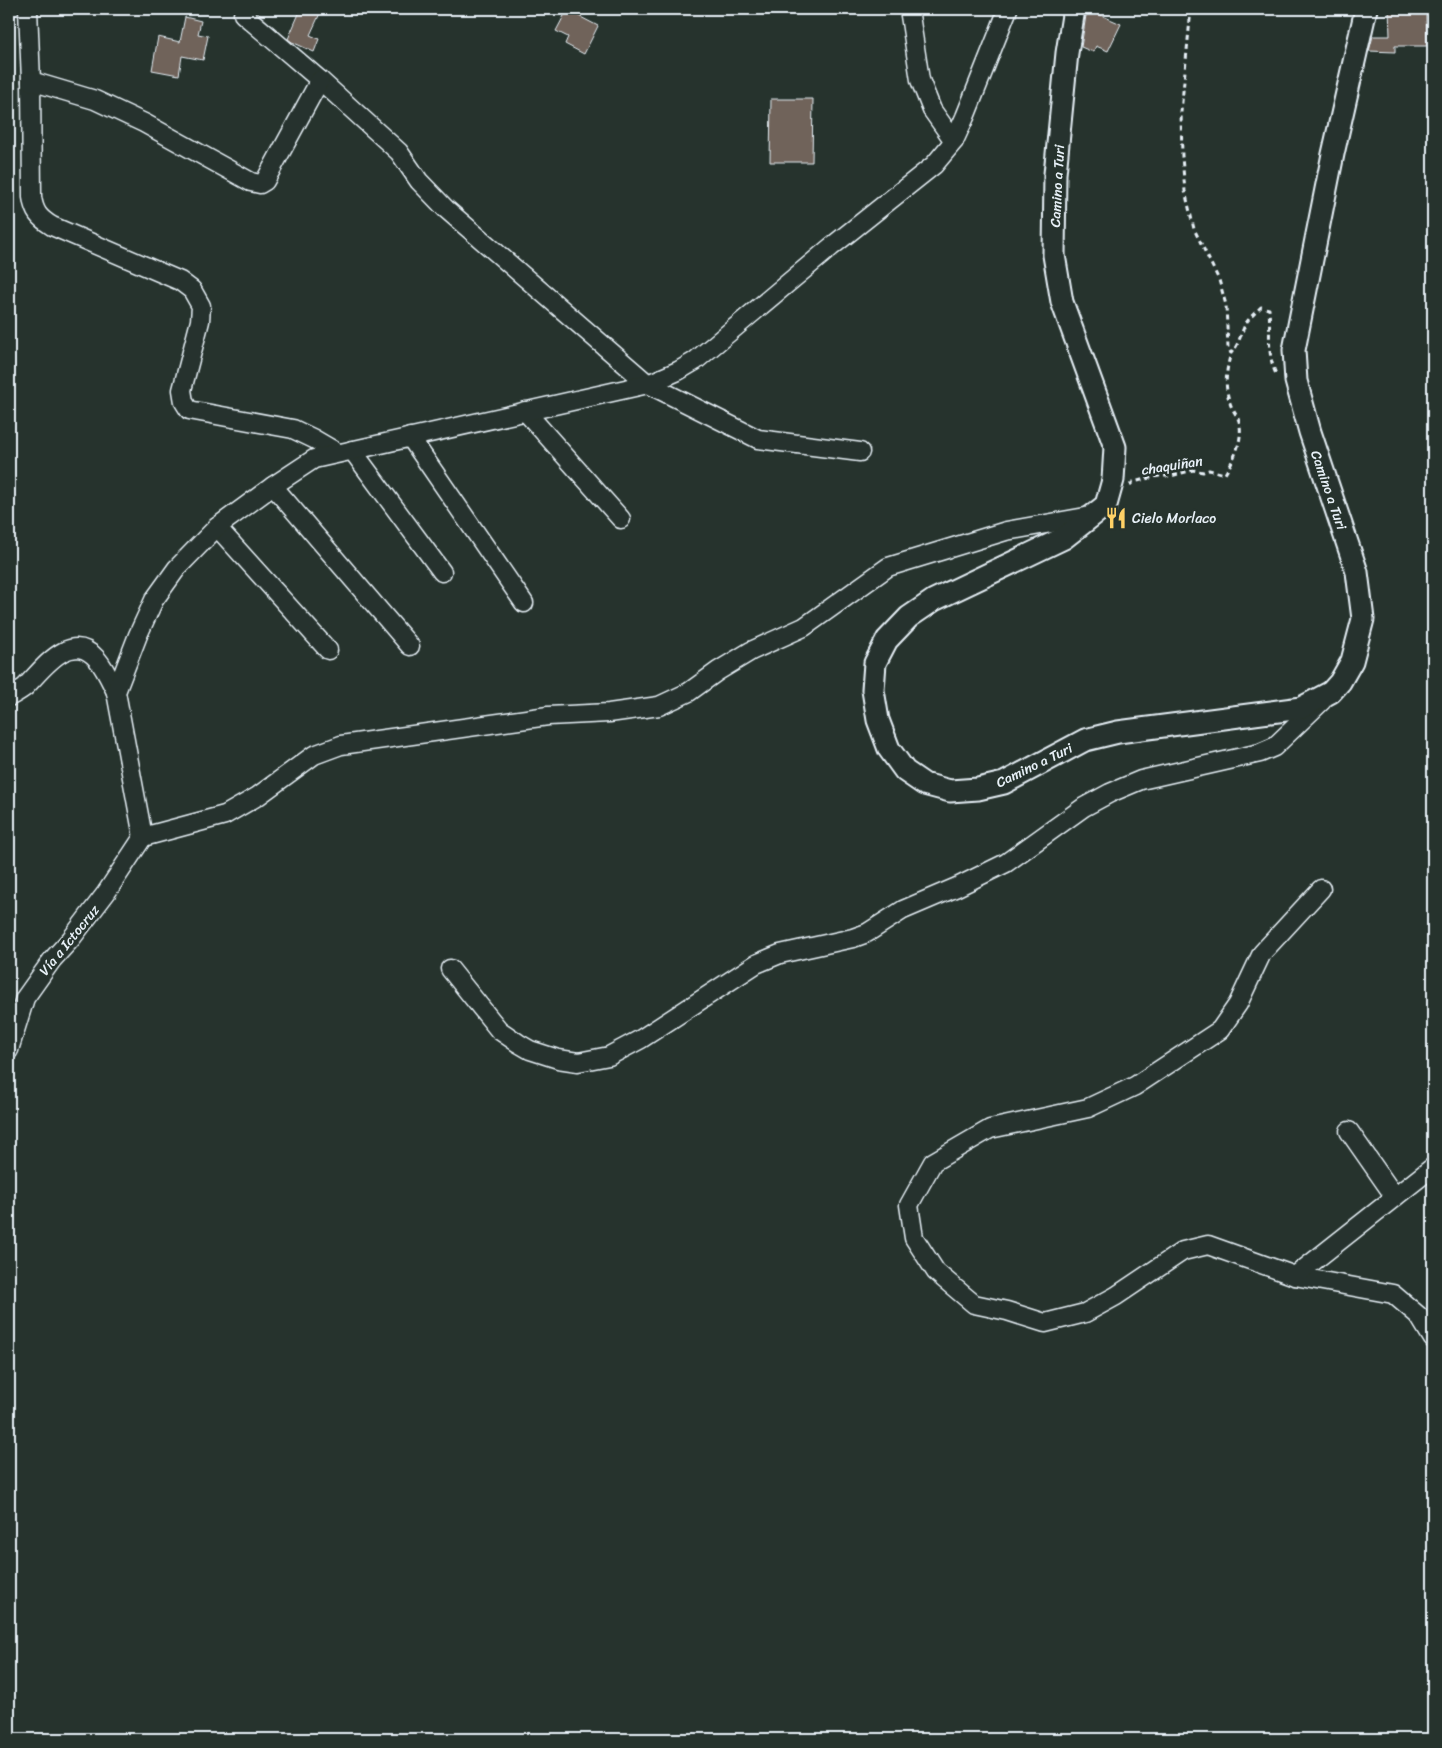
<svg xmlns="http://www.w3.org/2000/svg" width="1442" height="1748" viewBox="0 0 1442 1748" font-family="Sriracha,sans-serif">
	<rect width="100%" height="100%" fill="#26332d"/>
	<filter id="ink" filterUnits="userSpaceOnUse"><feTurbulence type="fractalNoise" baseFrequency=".02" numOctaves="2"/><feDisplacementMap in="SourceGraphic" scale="10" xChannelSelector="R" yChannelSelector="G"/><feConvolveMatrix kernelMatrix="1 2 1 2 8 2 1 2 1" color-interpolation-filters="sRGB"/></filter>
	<g filter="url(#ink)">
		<g fill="#6f635a" stroke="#e8f1f8">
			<path d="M301,9H322L310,35L319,39L314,52L292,42L288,39Z"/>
			<path d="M1087,9L1121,24L1108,51L1096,46L1093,52L1081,47Z"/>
			<path d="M1389,9H1426L1427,46H1395V52L1369,51L1373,36H1390Z"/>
			<path d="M567,10L598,26L584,54L565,44L568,37L556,31Z"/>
			<path d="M185,17L201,21L198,34L208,36L203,60L182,56L179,75L152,70L158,37L180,42Z"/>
			<path d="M771,99H813L812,162H770Z"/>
		</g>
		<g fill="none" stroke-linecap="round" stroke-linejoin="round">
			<g stroke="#e8f1f8" stroke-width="21">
				<g id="minor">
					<path d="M28,9L31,81L32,197C34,212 39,218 52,226L180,281L192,290L201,306L200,321L182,390L184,402L189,410L293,429L314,439L338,453"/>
					<path d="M909,9L920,80L932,110L954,141"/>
					<path d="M243,14L320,80L399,152L419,181L446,209L648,384L758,439L860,452"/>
					<path d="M31,81L95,100L144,123L251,182L260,184L265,181L320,80"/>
					<path d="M525,411L621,519"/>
					<path d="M410,437L524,603"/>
					<path d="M352,450L442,572"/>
					<path d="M273,486L410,646"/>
					<path d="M217,527L328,650"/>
					<path d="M9,697C14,694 20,691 25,687C43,669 70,629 97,659C105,668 111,682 116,692"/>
					<path d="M143,837L116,692L138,635L154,600L177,568L217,527L273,486L314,459L648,384L678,371L695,361L831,247L934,165L954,141L965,117L1008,9"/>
					<path d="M143,837L225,815L258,796L314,755L341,745L548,716L609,713L659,706L689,692L718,671L751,651L804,627L888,567L1006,531L1091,516"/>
					<path d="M1321,889L1262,953L1238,1004L1220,1030L1135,1086L1088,1108L990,1129L933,1162L909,1205L914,1238L936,1272L974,1304L1007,1311L1045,1323L1085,1313L1116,1296L1183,1251L1208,1245L1295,1276L1393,1294L1419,1316L1433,1339"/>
					<path d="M450,969L499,1030L518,1043L530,1050L558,1059L578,1062L609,1056L641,1039L756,964L780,954L853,938L867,933L903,910L957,887L1006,863L1084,807L1110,793L1141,780L1260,753L1274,747L1322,701"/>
					<path d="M9,1050L25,998L52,960L71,939L106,893L143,837"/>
					<path d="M1349,1131L1395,1197"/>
					<path d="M1295,1276L1433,1167"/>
				</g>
			</g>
			<g stroke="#e8f1f8" stroke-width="25">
				<path id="major" d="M1074,9L1067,53L1055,174L1054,255L1062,302L1115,447L1113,480L1106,505L1064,538L934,600L909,617L887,640L875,663L873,690L878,720L889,749L905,771L924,784L950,791L978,789L1004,783L1085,740L1118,732L1301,708L1331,692L1340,682L1352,661L1363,619L1357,572L1310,432L1296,381L1294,350L1333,154L1366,9"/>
			</g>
			<g stroke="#e8f1f8" stroke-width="3" stroke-dasharray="5 4" stroke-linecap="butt">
				<path d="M1191,9L1181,112L1182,157L1185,191L1194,229L1219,280L1226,305L1228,348L1231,353C1239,346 1241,332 1246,323C1250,317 1256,312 1261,307L1269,309C1271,333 1266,352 1276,374"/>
				<path d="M1130,485L1133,482L1159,476H1171L1193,470L1203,472L1209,470L1225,474C1234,459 1244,439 1239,421C1237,415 1232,410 1230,403C1224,386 1226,370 1231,353"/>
			</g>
			<use href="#minor" stroke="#26332d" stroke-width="18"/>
			<use href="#major" stroke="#26332d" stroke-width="21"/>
		</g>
	</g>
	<defs>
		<g id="restaurant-bare" transform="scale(1.725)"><path d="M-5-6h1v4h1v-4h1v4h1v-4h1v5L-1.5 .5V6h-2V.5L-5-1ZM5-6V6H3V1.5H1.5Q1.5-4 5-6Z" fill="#ffd166" stroke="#26332d" stroke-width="2.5" paint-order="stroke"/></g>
	</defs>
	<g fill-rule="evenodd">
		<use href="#restaurant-bare" x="1116" y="518"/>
	</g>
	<g text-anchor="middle" stroke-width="5" stroke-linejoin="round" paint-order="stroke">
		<g font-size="14" fill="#e8f1f8" stroke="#26332d">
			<text transform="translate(1057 186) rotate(-87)" y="5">Camino a Turi</text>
			<text transform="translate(1172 465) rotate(-9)" y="5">chaquiñan</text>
			<text transform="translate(1329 490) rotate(71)" y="5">Camino a Turi</text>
			<text transform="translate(1034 765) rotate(-26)" y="5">Camino a Turi</text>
			<text transform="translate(69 940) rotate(-51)" y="5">Vía a Ictocruz</text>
		</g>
		<g font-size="14" fill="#e8f1f8" stroke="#26332d" text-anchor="start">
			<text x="1132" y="523">Cielo Morlaco</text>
		</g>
	</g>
	<rect width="1442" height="1748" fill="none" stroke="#26332d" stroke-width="30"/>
	<rect x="15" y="15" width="1412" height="1718" fill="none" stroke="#e8f1f8" stroke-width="2" filter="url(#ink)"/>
</svg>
